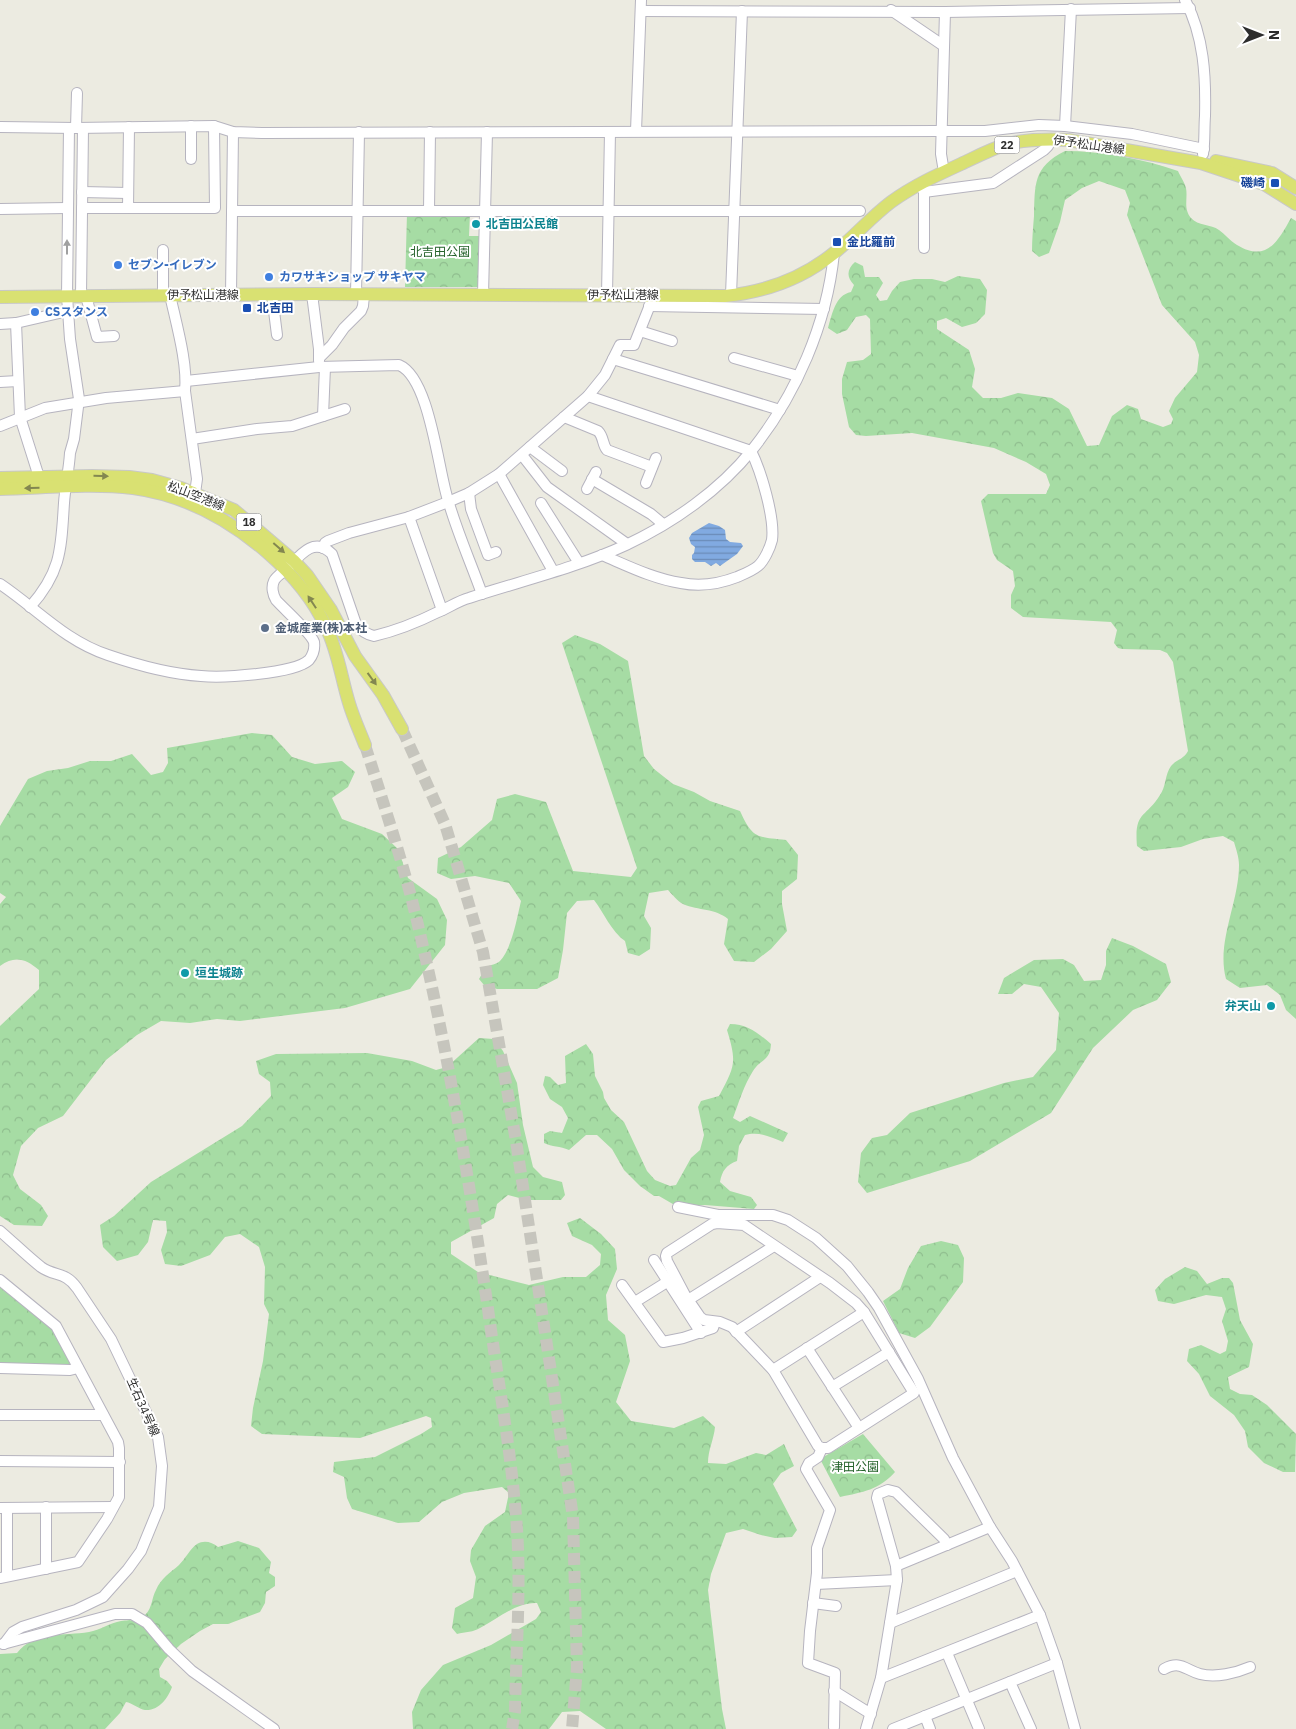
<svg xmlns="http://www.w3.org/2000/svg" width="1296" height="1729" viewBox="0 0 1296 1729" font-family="'IBM Plex Sans','Noto Sans JP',sans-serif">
	<defs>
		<pattern id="forest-crowns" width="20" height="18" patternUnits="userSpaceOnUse" patternTransform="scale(1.25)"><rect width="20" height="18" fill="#a6dca4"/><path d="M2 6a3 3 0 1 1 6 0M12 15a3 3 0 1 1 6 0" fill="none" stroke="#8fbd8e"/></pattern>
		<pattern id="water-rules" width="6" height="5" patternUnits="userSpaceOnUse" patternTransform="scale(1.25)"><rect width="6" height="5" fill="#81aae1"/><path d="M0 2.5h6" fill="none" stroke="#6a8bb7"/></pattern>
	</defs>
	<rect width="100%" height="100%" fill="#ecebe1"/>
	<g fill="url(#forest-crowns)">
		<path d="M1065,151C1101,151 1144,159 1178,171C1180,176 1185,183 1186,188C1188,199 1183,208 1191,218C1198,226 1211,224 1219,230C1225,234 1230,241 1237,245C1267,263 1278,241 1291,218L1296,221V1019L1286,1010L1280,995L1267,985L1240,988L1226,979C1216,942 1239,903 1239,865C1239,857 1236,849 1234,842L1223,836L1203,839L1181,847L1144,851L1137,846C1134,811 1145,819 1160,795C1166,787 1165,774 1171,766C1177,759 1183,760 1188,751L1173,662L1167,653L1160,650L1122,649L1118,648L1114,643L1117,630L1111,622L1023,617L1011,608V595L1015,586L1013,571L997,560L993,553L981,501L988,494H1046L1050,485L1046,474L1026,462L994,448L912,433L866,436L856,435L849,427L842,394V379L847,362L863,360L871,354L870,319L866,315L856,317L847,330L837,334L828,328C832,315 835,295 851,292L854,285C846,277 847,269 855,262L863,266L865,277H879L883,283L876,295L880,301L887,300L892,291L900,282L914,279H932L945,282L958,276L980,279L987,290L985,314L976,323L962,327L946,318L937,321V329L969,350L975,369L972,387L983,398H1001L1018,393L1052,398L1069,409L1087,446L1099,445L1112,416L1127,405L1138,409L1141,419L1163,427L1171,424L1173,419L1169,411L1175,398L1197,372L1199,355L1195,342L1162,305L1127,215L1130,203L1125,190L1099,181L1082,188L1065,200L1060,222L1049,253L1039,257L1032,251C1032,240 1033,228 1034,216C1035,184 1033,167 1065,151Z"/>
		<path d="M407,213H470L469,236H479L478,287H405Z"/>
		<path d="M575,635L600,644L628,661L644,756L654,769L673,784L694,792L710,801L740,811C753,839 757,837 786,840L798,855L797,879L782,891V904L787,931L771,949L754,962L734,961L724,944L728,919C715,908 699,911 683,904C677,901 673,895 668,890L649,893L644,916L651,928L650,949L639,956L628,953L625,941C611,931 604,913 594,900L577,901L567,913L563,950L558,978L537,989H497L484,985L479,979L486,967C490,965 497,964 500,961C512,948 517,918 521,901L509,883L475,876L451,879L437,873L438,858L461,847L492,820L497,799L515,794L546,802L573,871L631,877L637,868L562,643Z"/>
		<path d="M252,733L272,735L292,757L315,764L342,761L355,772L348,787L332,798L342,819L382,834L398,849L408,878L437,899L447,920L445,945L410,989L345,1008L240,1021L217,1019L190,1023L161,1021L137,1035L106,1060L63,1116L38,1128L21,1146L13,1175L20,1189L41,1205L48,1216L42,1226L14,1225L0,1216V1026L39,989V970C26,959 15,955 0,966V904L6,897L0,893V826L28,779L47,771L68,768L90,761H111L132,754L151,775L163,772L168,763L167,748Z"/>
		<path d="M1112,938L1133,946L1166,964L1171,982L1157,1000L1133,1010L1093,1048L1051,1113L970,1161L867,1193L858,1182L861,1153L872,1138L887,1135L910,1113L1004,1083L1033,1077L1056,1050L1059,1013L1041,987L1024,984L1012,994H998L1004,978L1034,960L1063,959L1074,965L1084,981L1101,980L1106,965V951Z"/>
		<path d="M730,1024C747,1024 758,1033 771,1044C770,1062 761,1058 753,1071C744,1085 739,1102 733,1118L740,1122L750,1116L788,1133L783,1142C770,1137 759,1131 745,1135L739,1146L737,1161C726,1165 722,1171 720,1182L730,1191L751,1197L757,1205L754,1209L705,1205L678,1207L659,1196H654L640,1186L624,1170L612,1149L597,1135H586L569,1150C560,1146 552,1147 544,1143V1134L550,1131L562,1133L568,1118L562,1107L550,1099L543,1085L545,1076L550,1077L558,1085L566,1083L565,1056L586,1044L593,1054L595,1076L603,1092L604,1098L611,1110L624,1122L647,1171L655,1180L670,1186L676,1185L691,1158L700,1150L704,1135L698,1107L701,1101L719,1096C735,1066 737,1063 727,1030Z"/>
		<path d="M479,1038L494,1039L503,1051L517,1083L523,1125L533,1167L543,1177L562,1182L565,1195L561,1200H527L508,1195L497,1204L494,1218L451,1242V1254L478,1272L529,1285L563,1277H586L600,1265L601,1254L592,1245L572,1236L567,1223L580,1218L601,1234L615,1249L617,1269L606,1295L608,1320L625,1335L630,1361L616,1402L631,1421L674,1428L703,1416L715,1427C714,1439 708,1450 708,1463L726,1464L756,1453L766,1455L784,1444L794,1466L781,1473L773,1484L797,1530L792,1537L775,1538L761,1535L743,1529L726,1533L711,1574L708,1590L722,1709L726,1729H606L580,1711L562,1712L549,1729H413L412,1712L421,1690L443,1665L491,1645L536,1619L541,1612L537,1603C516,1602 498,1619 480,1628C474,1632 465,1632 457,1634L452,1628L455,1608L473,1598L476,1577L470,1561L471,1550L485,1526L505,1512L509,1493L502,1487L464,1493L442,1502L419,1522L398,1523L352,1509L347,1498L344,1477L333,1472L334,1462L375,1457L421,1434L432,1427L431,1418L426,1416L360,1438L262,1434L251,1426L253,1408L263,1361L269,1314L264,1304L265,1267L259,1247L240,1234L225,1237L210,1255L181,1266L165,1264L161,1250L167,1232L166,1221L153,1220L148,1242L138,1255L117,1261L103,1247L100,1225L114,1216L151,1182L242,1126L271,1096L270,1082L259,1074L256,1061L276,1054L367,1053L412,1061L436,1070L447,1067Z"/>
		<path d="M941,1241L958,1245L964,1258L963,1282L930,1327L915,1338L899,1333L883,1301L900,1289L908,1268L921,1246Z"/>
		<path d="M1185,1267L1197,1271L1207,1284L1222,1278H1229L1233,1283L1240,1320L1253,1344L1249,1367L1228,1377L1230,1389L1240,1394L1252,1395L1267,1405L1296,1434L1295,1472H1283L1264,1463L1248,1447L1245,1431L1234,1415L1210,1396L1199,1374L1187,1361L1189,1349L1201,1345L1220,1354L1226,1351L1228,1341L1222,1321L1226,1309L1222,1297L1206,1295L1174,1304L1158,1301L1155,1290L1165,1279Z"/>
		<path d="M0,1282L55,1330L71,1362L67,1367L0,1365Z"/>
		<path d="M863,1434L895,1472C879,1490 863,1492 840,1497L820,1459Z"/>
		<path d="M238,1541L259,1548L271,1562L269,1573L275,1577V1586L266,1592L265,1603L260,1612L228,1624H213L200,1631L181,1644L165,1659L159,1669L160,1677L167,1681L172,1687C168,1698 159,1711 145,1710C139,1709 132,1703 126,1702L120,1713L105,1729H0V1654L17,1653C34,1631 64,1636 89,1632C100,1630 110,1623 121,1621C132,1619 136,1623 146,1614C152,1608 152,1597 156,1590C161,1578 170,1573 179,1565C185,1559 190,1549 197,1544C204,1540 212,1542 218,1547Z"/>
	</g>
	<path fill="url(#water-rules)" d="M709,523L719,526L725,530L726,539L730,542L741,543L743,546L737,554L720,566L716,563L711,566L705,562H695L692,559V555L694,553L695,547L691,544L689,538L692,533Z"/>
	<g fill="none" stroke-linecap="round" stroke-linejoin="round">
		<g stroke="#c6c5bd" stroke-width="12" stroke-dasharray="12 6" stroke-linecap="butt">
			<path d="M402,729L445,824L483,952L516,1141L573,1517L577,1668L572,1729"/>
			<path d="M365,745C384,805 404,865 418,925C448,1052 469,1180 488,1309C498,1382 512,1455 517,1529C521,1589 516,1650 515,1711L512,1729"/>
		</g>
		<g stroke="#b6b4bf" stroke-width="12">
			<g id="minor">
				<path d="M1185,0C1204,36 1206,76 1205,116C1204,129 1205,142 1203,154"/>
				<path d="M891,10L944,46"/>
				<path d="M641,11L945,12L1190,8"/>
				<path d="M945,12L941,154L943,166L946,171"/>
				<path d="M1065,126L1071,9"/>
				<path d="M0,127L76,128L214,126L233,132L262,133L941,131H985L1039,125L1065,126L1132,134L1204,149"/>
				<path d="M76,128L77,93"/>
				<path d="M636,131L641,0"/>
				<path d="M191,159V126"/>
				<path d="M920,184L924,192L993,183L1044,150L1048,146L1051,139"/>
				<path d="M82,192L128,193"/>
				<path d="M82,208H215L214,126"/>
				<path d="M128,208L129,127"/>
				<path d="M0,209L67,208"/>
				<path d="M429,210L430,132"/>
				<path d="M232,211H860"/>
				<path d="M924,248V192"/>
				<path d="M163,250V295"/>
				<path d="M312,294L319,349V361"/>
				<path d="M170,295C176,323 188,364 185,391L197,479L195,493"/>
				<path d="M231,295L233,132"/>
				<path d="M272,295L277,335"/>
				<path d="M356,295L359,132"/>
				<path d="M483,295L487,132"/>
				<path d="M607,295L610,132"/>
				<path d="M731,295L742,11"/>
				<path d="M81,296L83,128"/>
				<path d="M86,296L97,337L114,336"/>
				<path d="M649,306L824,309"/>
				<path d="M16,323L20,417L39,477"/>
				<path d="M0,324L16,323L68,311"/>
				<path d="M640,331L672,341"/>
				<path d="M319,358L332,345L344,328L361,311L363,306L364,295"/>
				<path d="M734,358L798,376"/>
				<path d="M613,359L780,410"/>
				<path d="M186,381L319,367L399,365C430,378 438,470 448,500C457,532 471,563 482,594"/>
				<path d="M0,382L18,381"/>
				<path d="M588,396L751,451C761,471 775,518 772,540C770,548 764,561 758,566C752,571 744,574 737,577C719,584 701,587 681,583C654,579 628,566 602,555"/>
				<path d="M323,416L325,367"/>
				<path d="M564,417L598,431C604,437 602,444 607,450L652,467"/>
				<path d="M0,426L45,408L106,398L185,391"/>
				<path d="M192,439L257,429L292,426L345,409"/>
				<path d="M530,447L562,471"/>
				<path d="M522,455L547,487L627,544"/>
				<path d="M499,474L553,571"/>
				<path d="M592,479L651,514L663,524"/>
				<path d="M646,483L656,458"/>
				<path d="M587,489L596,472"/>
				<path d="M469,493L471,509L488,555L496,552"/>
				<path d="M541,503L579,563"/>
				<path d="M409,517L442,610"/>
				<path d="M323,548L325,543L328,541L349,533L409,517L448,502L469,493L499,474L588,396L605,375L620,345H634L654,295"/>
				<path d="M0,584C36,608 65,641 108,655C137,665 169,674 201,676C222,678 294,674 309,660C313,655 315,649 314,642C311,633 284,609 276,600C273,595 271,587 274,581C276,576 284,572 288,568C300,555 314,536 332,554L356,624C361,631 366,634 374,636C395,631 418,622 438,612C448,608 458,601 469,598C521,581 576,568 626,545C673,523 720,490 752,450C796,395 827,324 834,253"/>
				<path d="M30,607C62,571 61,548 64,503C65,487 69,470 70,453L74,439L79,399L70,339L67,296L69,128"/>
				<path d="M678,1207L718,1215H773L788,1220L816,1238L847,1266L868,1292L879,1308L918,1379L953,1458L990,1527L1012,1561L1040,1615L1057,1663L1075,1729"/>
				<path d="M717,1223L744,1225L830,1283L856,1303L864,1312L914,1393L828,1448H822L818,1446L773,1370L732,1327L720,1322L704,1320L700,1317L685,1295L667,1261L666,1256L667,1253L712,1224Z"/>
				<path d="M0,1231C14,1243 27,1256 41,1267C55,1277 65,1271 77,1288L111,1339L158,1437L162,1466L159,1507L141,1551L128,1569L103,1597L76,1610L22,1627L13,1632L4,1644"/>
				<path d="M654,1260L701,1333"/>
				<path d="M0,1280L56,1326L118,1442L119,1448V1497L107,1519L78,1562L0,1578"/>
				<path d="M622,1285L663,1342L683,1338L713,1328L715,1322"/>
				<path d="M688,1300L774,1246"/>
				<path d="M635,1302L667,1282"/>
				<path d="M736,1332L820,1277"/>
				<path d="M807,1348L859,1428"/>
				<path d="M0,1368L70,1370L78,1368"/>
				<path d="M773,1370L864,1312"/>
				<path d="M832,1387L889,1352"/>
				<path d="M0,1415H103"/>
				<path d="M822,1448L818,1457L809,1463L806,1469L830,1510L817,1548V1573L810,1631L808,1663L835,1673L834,1727"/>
				<path d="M0,1461L120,1462"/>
				<path d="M0,1508L113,1507"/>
				<path d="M7,1508V1576"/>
				<path d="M896,1566L877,1498L878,1494L888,1490L896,1492L944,1539L947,1545"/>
				<path d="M46,1569V1507"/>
				<path d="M816,1584L897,1580"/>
				<path d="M813,1603L836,1606"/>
				<path d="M890,1623L1017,1571"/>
				<path d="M3,1644L115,1614H132L147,1623L169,1649L192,1671L274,1729"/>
				<path d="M947,1653L979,1729"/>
				<path d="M1164,1669C1181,1660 1185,1670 1200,1674C1216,1678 1236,1673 1250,1667"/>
				<path d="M881,1678L1040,1615"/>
				<path d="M1010,1682L1031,1729"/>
				<path d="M834,1691L871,1714"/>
				<path d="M925,1716L930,1729"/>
				<path d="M866,1729L881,1678L897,1580L896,1566L990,1527"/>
				<path d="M893,1729L1057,1663"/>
			</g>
		</g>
		<g stroke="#c8c8c8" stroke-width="14">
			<g id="major">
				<path d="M1216,161L1272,173L1296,188"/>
				<path d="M0,297L312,294L725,296C765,292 803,278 834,253C854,237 871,217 891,202C913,186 937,175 961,164C976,157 991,149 1007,144C1027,139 1047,139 1068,140L1201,163L1264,184L1296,204"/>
				<path d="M0,478L92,476L129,477L152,480L181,488L234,510L294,561L307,575L331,610L355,656L383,695L402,729"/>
				<path d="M0,489C44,488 89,483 133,488C185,495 229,519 268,553C292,574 312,597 326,627C338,651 341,677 349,703C353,717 360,732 365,745"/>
			</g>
		</g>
		<use href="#minor" stroke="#fff" stroke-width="10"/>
		<use href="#major" stroke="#d9e172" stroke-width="12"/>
	</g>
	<defs><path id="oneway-solid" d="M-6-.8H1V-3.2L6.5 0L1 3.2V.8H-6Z" transform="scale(1.25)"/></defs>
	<use fill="#a0a0a0" href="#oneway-solid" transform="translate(67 247) rotate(-90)"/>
	<g fill="#838750">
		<use href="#oneway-solid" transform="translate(101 476) rotate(1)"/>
		<use href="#oneway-solid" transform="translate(32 488) rotate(178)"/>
		<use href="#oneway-solid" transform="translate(279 548) rotate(41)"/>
		<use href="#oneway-solid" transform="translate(312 602) rotate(-123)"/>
		<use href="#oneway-solid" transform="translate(372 679) rotate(54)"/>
	</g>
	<g fill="#1a4fb4" stroke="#fff" stroke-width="2">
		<rect x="1270" y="178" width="10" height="10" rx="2.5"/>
		<rect x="832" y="237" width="10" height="10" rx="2.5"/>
		<rect x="242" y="303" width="10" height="10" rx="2.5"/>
	</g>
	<g fill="#0f9aa8" stroke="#fff" stroke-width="2">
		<circle cx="476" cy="224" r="5"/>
		<circle cx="185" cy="973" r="5"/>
		<circle cx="1271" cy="1006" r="5"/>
	</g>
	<g fill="#3f7fe0" stroke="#fff" stroke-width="2">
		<circle cx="118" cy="265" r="5"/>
		<circle cx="269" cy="277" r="5"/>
		<circle cx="35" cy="312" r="5"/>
	</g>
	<circle fill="#5c6f8a" stroke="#fff" stroke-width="2" cx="265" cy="628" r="5"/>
	<g text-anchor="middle" stroke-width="4" stroke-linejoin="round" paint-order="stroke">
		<g fill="#fff" stroke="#6c6c6c" stroke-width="1">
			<rect x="994.5" y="136.5" width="25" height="17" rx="4"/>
			<rect x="236.5" y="513.5" width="25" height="17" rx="4"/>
		</g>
		<g font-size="11" font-weight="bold" fill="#2d2d2d">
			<text x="1007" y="149">22</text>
			<text x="249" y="526">18</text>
		</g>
		<g font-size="12" fill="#2d2d2d" stroke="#fff">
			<text transform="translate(1089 145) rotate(8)" y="4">伊予松山港線</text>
			<text x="203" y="299">伊予松山港線</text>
			<text x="623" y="299">伊予松山港線</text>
			<text transform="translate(196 496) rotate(21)" y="4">松山空港線</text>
			<text transform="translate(143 1407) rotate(66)" y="4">生石34号線</text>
		</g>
		<g font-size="12" font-weight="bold" fill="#164399" stroke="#fff" text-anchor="start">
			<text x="1265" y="187" text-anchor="end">磯崎</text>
			<text x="847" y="246">金比羅前</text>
			<text x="257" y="312">北吉田</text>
		</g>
		<g font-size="12" font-weight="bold" fill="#0d838f" stroke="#fff" text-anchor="start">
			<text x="486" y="228">北吉田公民館</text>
			<text x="195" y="977">垣生城跡</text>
			<text x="1261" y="1010" text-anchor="end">弁天山</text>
		</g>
		<g font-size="12" fill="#24622a" stroke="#fff">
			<text x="440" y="256">北吉田公園</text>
			<text x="855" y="1471">津田公園</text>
		</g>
		<g font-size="12" font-weight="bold" fill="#366cbe" stroke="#fff" text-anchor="start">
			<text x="128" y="269">セブン-イレブン</text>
			<text x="279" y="281">カワサキショップ サキヤマ</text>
			<text x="45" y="316">CSスタンス</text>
		</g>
		<g font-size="12" font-weight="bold" fill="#4e5e75" stroke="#fff" text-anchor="start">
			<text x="275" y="632">金城産業(株)本社</text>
		</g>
	</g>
	<g transform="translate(1261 35) rotate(90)" stroke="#ffffff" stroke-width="4" paint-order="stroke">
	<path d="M0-4L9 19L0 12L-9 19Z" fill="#2d2d2d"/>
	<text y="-8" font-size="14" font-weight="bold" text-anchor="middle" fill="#2d2d2d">N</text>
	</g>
</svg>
